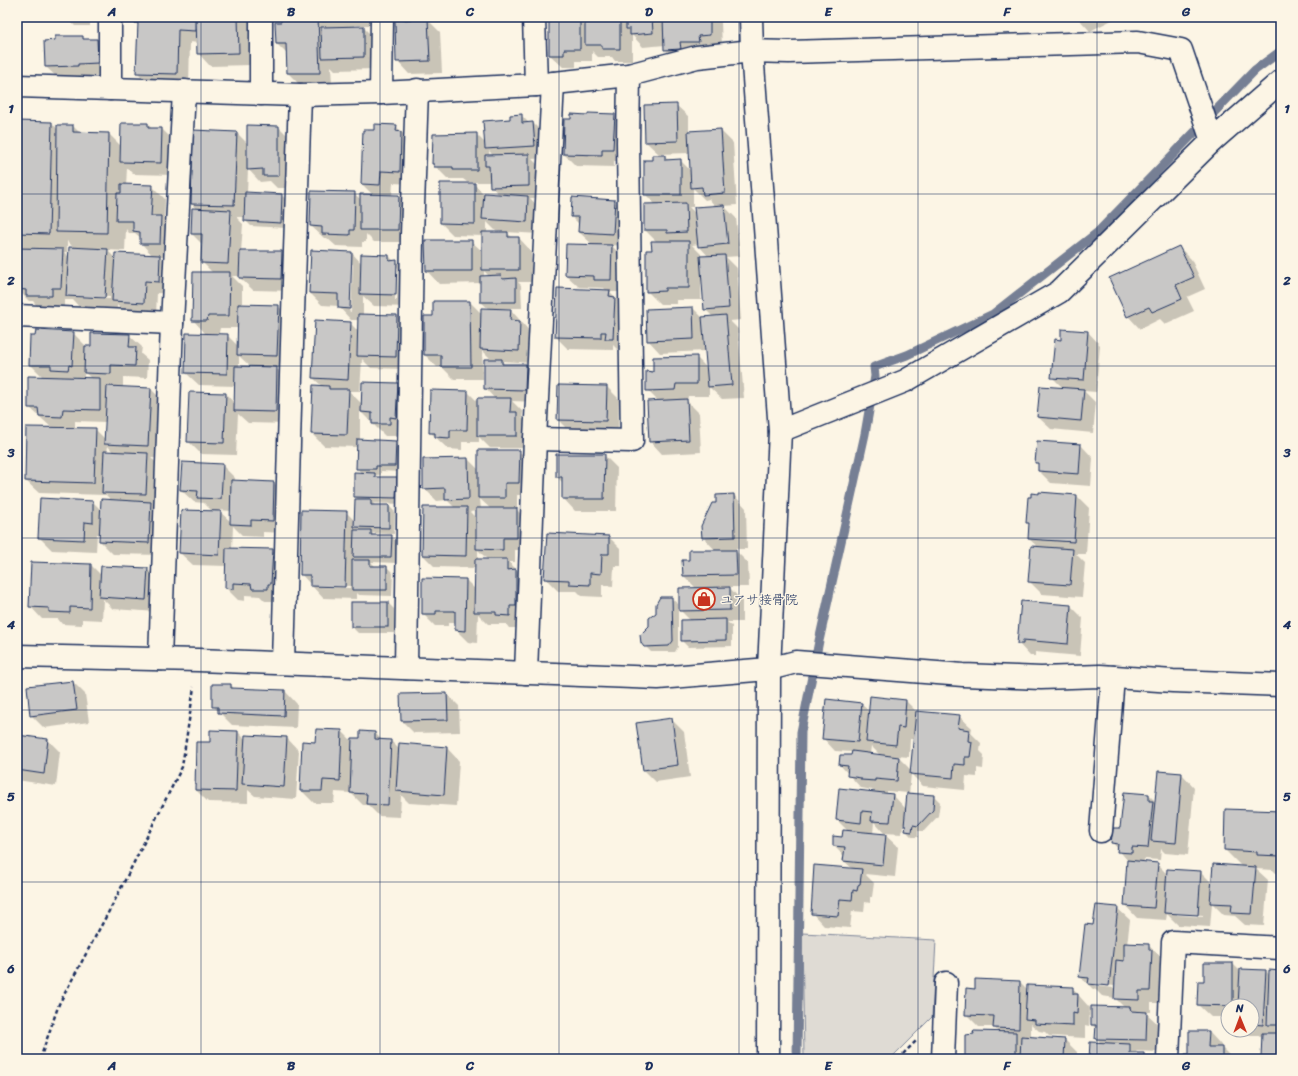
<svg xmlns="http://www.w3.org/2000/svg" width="1298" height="1076" viewBox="0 0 1298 1076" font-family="Sriracha,'Klee One',sans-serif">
	<rect width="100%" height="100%" fill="#fcf5e5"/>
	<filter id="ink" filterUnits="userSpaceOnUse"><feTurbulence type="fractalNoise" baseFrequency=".025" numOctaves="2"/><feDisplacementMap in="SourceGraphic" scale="8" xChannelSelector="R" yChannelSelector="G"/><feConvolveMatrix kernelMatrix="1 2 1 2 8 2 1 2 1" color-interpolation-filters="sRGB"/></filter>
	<g filter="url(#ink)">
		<path fill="#dfdbd4" stroke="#7d8599" d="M802,933L936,940L932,1017L890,1059H804Z"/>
		<g fill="#0003" fill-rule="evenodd">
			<path d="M66,17H110V18H90V26H75Z"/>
			<path d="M136,17H250L251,65L210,66L198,53V43L190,42L189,86L150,85L137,72L138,25L136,22Z"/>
			<path d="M281,17H373V25H355V27H363L376,40V69L335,70L331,66L332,85H300L288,73L287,54L277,44L282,23Z"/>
			<path d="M407,17H448V21H429L440,32L442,73L409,74L397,61L410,20Z"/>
			<path d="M550,17H716L721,22L722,47L678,62L665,49V45L643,47L632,35V61H615L612,57H598L592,51V61H576V67H563L550,55Z"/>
			<path d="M1077,17H1118L1090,31Z"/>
			<path d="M82,37L85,40H97L110,52V75L90,76V78L59,79L46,67L45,42Z"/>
			<path d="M676,105L689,117V132L720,130L733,143L737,205L724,206L736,218L740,256L726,257L737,268L741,320L730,321L738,329L744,398L722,399L709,387V396H688L687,401L699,413L701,452L662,454L650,441L659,402L647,390L654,373L696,357L707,368L706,351L660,353L648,340L693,308L703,318L713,317L705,309L703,280H701V300H677V304H660L647,291L653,251L657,242L645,230L655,204L645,194L653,161L665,156L669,161L680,160L691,171L690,153L659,154L646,142ZM693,188L705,200L709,199L716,207L696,214L689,207H693ZM699,244V246L709,257H701V254L692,245Z"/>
			<path d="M521,115L530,124L533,123L546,136L547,158L532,159L541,168V198H530L540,209L539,234L506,232L513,238H519L531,251V282H518L521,285L522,308H492V309L511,310L532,334L531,363L502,361L505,365H526L538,377L537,402L512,401L523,412L522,418L529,425V448H490L479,437V442H462V450L448,449L430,432L468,392L478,402L495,399L485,388L492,360L482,350L483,379H454L442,367H437L425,355L434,316L470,302L482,314L489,309L481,302V283L439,284L427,271L426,241H471L483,252V236L453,235L441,223L474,184L484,194L499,195L491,186L490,182H467L463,179H448L433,164L476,134L486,144L511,120ZM489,151L494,156H489ZM487,222L496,231L503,232V233H487ZM484,271L490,277H484Z"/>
			<path d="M614,115L627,127L625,161H614V167L576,166L564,154Z"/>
			<path d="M17,122L52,123L58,130L73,126L80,133L109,134L121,146L148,124L152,129H162L174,141L173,175L133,174L127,168L126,186H152L165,199L164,220L173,230L172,256H160L172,269L171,294L157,293L156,315L125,313L117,305V310L80,308L73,300H64V308H39L33,301H29L21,293L20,302H17ZM126,229L129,233H135L141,238V243L153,256L115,258L107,250L125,251ZM67,241L74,248L70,258L64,252H67ZM79,295L110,297V299L79,297Z"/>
			<path d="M396,126L408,139L412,184L393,183L392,196H399L411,209L410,242H374L366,234V242H362V247L336,246L327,238H324L311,226L354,193L361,200L374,196L362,184L375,131Z"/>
			<path d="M279,127L291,139V188H277L270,181L260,182L248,169L247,193L281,195L288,201L286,228L251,226L245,220V217H236L243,224L241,252H281L294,265L293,291L253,290L240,278V276H232L242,286V305L278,306L291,318L289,368H276L289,380L288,424L248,423L238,414L236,455L201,454L188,441L226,394L235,404L236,386L199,385L186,373L227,335L238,346L239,328H220L219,333H205L193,320L213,273L202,262L203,245L192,234L197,210L192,204L237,133L248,144ZM239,356L251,367H239Z"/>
			<path d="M614,201L627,214L625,246L611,245L624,258L623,292H610L622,303L625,351H619L613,345V350L568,349L556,337L607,291L604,288L579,287L566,275L593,245L579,232V224L572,217Z"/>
			<path d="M1179,247L1191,259L1205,289L1187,297L1194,311L1165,324L1160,319L1140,329L1128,316Z"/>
			<path d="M352,253L362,264L389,256L394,261H397L409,274L408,307L374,306L363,296V315L397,316L409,328L408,369L371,368L362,359L360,391H349L362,404L397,384L410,396L402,436H385L360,411V440L395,442L401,448L400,472L381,471V475H375L378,478H397L403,484L402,504L373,503L376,506H389L395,512L394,534L372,533L375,536H391L397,542V563L371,562L376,567H387L393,573L392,596L359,595L357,593V599L323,598L301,574L346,512L355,521L358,500L355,496L362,474L357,468L358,447L324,446L312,434L322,386L313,378L350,323L359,332V320H351L339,307V306L322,305L310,293ZM351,264H353L351,312L349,311ZM396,266L398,268L397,300H395ZM318,585L350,586V588L320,587Z"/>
			<path d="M1062,330L1088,332L1100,345L1096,392L1084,391L1096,403L1093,433L1051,429L1038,417L1064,389L1052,377L1062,341Z"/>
			<path d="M73,333L86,346V347H92L129,335L142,347L141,354L148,360L147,378L123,377V387L151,389L163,401L160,458H151L160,466L158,506H154L163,515L161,555L113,554L100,541L101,534H97L96,552L52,550L39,537L93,502L101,510L112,501L106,495L39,493L26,481L52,428L29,407L43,377L30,364ZM84,372L91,378H84ZM75,421L106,422L105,439L95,429H75ZM108,446L113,452H107Z"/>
			<path d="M606,386L619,399L618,433L570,432L558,420Z"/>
			<path d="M1081,445L1093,458L1091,486L1051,483L1039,471V465L1036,462Z"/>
			<path d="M519,451L532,464L531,495H517V510L529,522V550H515V562H509L519,572L522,628H509L506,624H488L478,614L477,643L468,642L456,630V623H448V626H435L423,614L466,580L476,590V568L435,567L423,555L455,508L447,500L437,501L424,488L468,459L479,470ZM480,499L491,509H481ZM477,511V519L470,512ZM478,550L488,560H478Z"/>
			<path d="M604,455L617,468L616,511H575L563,498V483L557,477Z"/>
			<path d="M222,465L235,478V481L274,483L286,495L285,533L263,532V537L243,536L233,526L232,549L272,550L284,562L280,601H265L260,596L245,595V601L238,600L226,588L227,566L193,565L180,553L213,512L204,503L194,502L181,490ZM218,510L231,511V522Z"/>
			<path d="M734,495L746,508L747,549H734L748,563L749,587H729L742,601V622H727L732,626V646L688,647L682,641L691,621L680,610L697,589L684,576L690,561L716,551L703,537L717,504Z"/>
			<path d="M1040,495L1077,496L1089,508L1086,554H1076L1085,563L1082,597L1042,594L1029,581L1038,547L1029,539L1030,525L1027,522Z"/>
			<path d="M609,537L621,549V566H614L613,586L602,585V597L582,596L577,591H558L546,579Z"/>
			<path d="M32,563L91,565L101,575L147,569L159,581L158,612L113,609L103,599L102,620L82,619V625L62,624L58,619H42L30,606Z"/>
			<path d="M671,598L678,604V647L675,652H651L642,643L657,614Z"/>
			<path d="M352,603H388L394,609V633H358L352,627Z"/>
			<path d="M1071,606L1083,618L1080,656L1035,652V656H1030L1018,643Z"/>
			<path d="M73,682L85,694L89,722L44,728L31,715Z"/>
			<path d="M231,685L235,690L285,691L297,704L296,728L232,725L213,706Z"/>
			<path d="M447,694L459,706L460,732L414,733L402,721Z"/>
			<path d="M906,701L917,712L959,716L972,728L971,733L981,743L980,751L984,755L983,769L977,768V777L966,776L965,790L923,786L911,774L909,794L934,796L940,802L938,816L924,831H918V837H912L906,831L907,828L903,824L902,834L884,833L874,822L873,834L885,835L898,847L895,877L865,874L874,883L872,897H870V903L865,902L864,912L852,911L850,928L824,926L812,913L853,869L844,861L845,857L834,846L849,832L837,820L876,793L872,790L861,788L840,765L852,756V752L835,751L823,738L861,704L870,712ZM910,739H914L911,770L897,756L909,757ZM871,746L881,756L870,754ZM887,791L908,793L906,809L893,795L887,794Z"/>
			<path d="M671,719L684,732L690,777L656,782L644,770Z"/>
			<path d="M317,730L342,731L353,742L375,733L382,740L391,741L400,750L447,748L459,761L456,806L409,803L401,795L400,817L379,816L368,805H363L351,793L335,792L334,803H314L301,790L316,743Z"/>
			<path d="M238,732L246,740L287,738L299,751L296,799L255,796L248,790V803L208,802L196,790L197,743H210Z"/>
			<path d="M17,736L48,740L60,752L56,786L17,780Z"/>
			<path d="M1158,772L1182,774L1194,787L1188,855L1165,853L1161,849L1160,860L1144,859V863L1157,864L1167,874L1201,872L1213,884L1242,867L1225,850L1281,812V873H1276L1273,870L1256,869L1268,880L1264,926L1245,925L1235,916L1224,915L1212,903L1210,927L1178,925L1167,914L1166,920L1137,918L1125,905L1128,861L1112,842L1149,795L1156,802ZM1177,913L1203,915V917L1177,915Z"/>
			<path d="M1117,908L1130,920L1127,945H1148L1161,957V960L1164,964L1162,1003H1151V1012H1145L1159,1025L1158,1052L1136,1051L1139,1054H1144L1148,1059H1090L1102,1044L1096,1038L1097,1029L1092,1025L1125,1008L1115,998L1102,996L1096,990L1093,989L1080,977L1094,926ZM1093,983L1114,986V988L1095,986Z"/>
			<path d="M1233,964L1241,972L1266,971L1270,976L1281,972V1059H1262L1263,1036L1250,1035L1245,1030H1252V1006H1228V1017H1211L1198,1005L1205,982Z"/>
			<path d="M1020,982L1028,990L1072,988L1090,1008L1089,1026L1085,1025V1038L1049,1036L1045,1032L1039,1031L1031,1024V1038L1065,1040L1077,1052V1059H966L998,1032L994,1027H979L966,1014L976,990Z"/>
			<path d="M1209,1032L1221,1045V1047L1233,1059H1186Z"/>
		</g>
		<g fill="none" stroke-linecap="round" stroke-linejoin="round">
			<path stroke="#767f94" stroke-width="9" d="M797,1059L801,732L819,641L865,434L875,376L874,367L907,355L993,314L1098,232L1255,70L1281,51"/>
		</g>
		<g fill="#c8c7c6" stroke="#1b2f5e">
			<path d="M135,17H195V31L178,30L177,74L136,73L138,23H135Z"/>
			<path d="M196,17H238L239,53L197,54Z"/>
			<path d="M281,17H318L320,73H287L286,44H276L275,22H281Z"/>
			<path d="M322,17H343V20L322,21Z"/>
			<path d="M549,17H580V49H564V55H549Z"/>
			<path d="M585,17H620V49H602V45H585Z"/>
			<path d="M626,17H652L653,33L630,35V29H626Z"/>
			<path d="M663,17H710V35L698,36L699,42H680L681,49L664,50Z"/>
			<path d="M428,19L430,61L396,62L395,20Z"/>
			<path d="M364,26V57L322,58L321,27Z"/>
			<path d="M55,36H83V39H97L98,63L78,64V66L45,67L44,41L55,40Z"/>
			<path d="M677,104L678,141L645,142L644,105Z"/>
			<path d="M588,113L615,114L613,149H602V155L563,154L564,119H571V114L588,115Z"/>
			<path d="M522,114V123L533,122L535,146L485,149L483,121L510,119V115Z"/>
			<path d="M17,121L52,122L49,234L17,233Z"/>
			<path d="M121,123H148V128H162L161,163L120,162Z"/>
			<path d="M374,124L397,125L396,131L401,132L400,172L381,171L380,185L361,184L363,130H374Z"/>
			<path d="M57,125H73V132L109,133L107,233L56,232Z"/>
			<path d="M247,125L279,126V176H263V169L247,170Z"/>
			<path d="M721,129L725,193L703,195L702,187L691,188L688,131Z"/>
			<path d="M193,130L237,132L234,205L191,204Z"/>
			<path d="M477,133V170H453V167H434V164H432L433,134Z"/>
			<path d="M529,154V186L490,187L489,166H485V155Z"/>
			<path d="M652,155H665V160L681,159V195H644V160H652Z"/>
			<path d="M440,183H475V224L440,223Z"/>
			<path d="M121,184L153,185L151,216H161L160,244H140V232L133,231V221H116L117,193H121Z"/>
			<path d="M311,191L355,192L354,230H350V235L322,234V227L310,226Z"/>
			<path d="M245,192L282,194L281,223L244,221Z"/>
			<path d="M484,193L528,196L527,222L482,219Z"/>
			<path d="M360,194L399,195L398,230H360Z"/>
			<path d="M572,197L615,200L613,234L578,232L579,217H571Z"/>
			<path d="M686,203L687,232L667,233V230H644V204Z"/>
			<path d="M724,205L728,244L698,247L694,207Z"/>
			<path d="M192,208L231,210L228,264L201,263L202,234H191Z"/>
			<path d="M482,232H508V237H519V270H482Z"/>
			<path d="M425,240H472V271H426Z"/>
			<path d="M651,241H689V288H665V291L646,292V250H652Z"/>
			<path d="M566,244L612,245L611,280H594V276L565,275Z"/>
			<path d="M1179,246L1194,277L1176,285L1182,299L1152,312L1149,307L1127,317L1109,278Z"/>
			<path d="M69,247L108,249L105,298L66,296Z"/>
			<path d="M17,248L63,249L61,288H52V296H26V290L17,289Z"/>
			<path d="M311,250L352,252L350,309L338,308V294L309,293Z"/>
			<path d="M240,251H282L281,279L239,278Z"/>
			<path d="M115,253L160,255L159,282L145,281L144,303L112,301Z"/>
			<path d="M361,254L389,255V261L397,260L396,295L360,294Z"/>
			<path d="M725,255L729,308L704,310L700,256Z"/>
			<path d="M193,272H230L229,316H208L207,321H192Z"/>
			<path d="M501,275L502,279L516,278V302H480V276Z"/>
			<path d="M557,288L610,290L609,296L615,297L613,339H605L606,332H601V338L555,337Z"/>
			<path d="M433,301H470L471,367H441V355H424V316H433Z"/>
			<path d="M238,304L279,305L277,356L237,355Z"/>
			<path d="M693,307L694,339L647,341L646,309Z"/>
			<path d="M481,308L511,309L510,320L520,321L519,351L480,349Z"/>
			<path d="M358,314L397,315L396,357L357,356Z"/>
			<path d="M726,315L732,385L708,387L702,317Z"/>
			<path d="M315,320L351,322L348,380L312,378Z"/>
			<path d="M1061,329L1088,331L1084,380L1051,378L1055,339L1061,340Z"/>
			<path d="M36,330L74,332L72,366L69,365L68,370L51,369V365H29L30,336H35Z"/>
			<path d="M91,333L130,334L129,347H136L135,366L111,365V374L84,373L85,346H91Z"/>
			<path d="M186,333L228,334L227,374L185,373Z"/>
			<path d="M697,356V384H676L675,390L646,391V371L653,372V357Z"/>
			<path d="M484,359H502V364H526L525,390L484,389Z"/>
			<path d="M235,366L277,367L276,412L234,411Z"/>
			<path d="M28,376L100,378V410L63,409L62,417L39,416L38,408H28Z"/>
			<path d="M362,382L398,383L396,418L390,417V424H372V413L361,412Z"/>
			<path d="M313,385L329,386V389H349L347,435L311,434Z"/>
			<path d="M558,385L607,386L606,421L557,420Z"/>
			<path d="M107,386L151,388L148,446L104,444Z"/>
			<path d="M1040,386L1084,389L1081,421L1037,417Z"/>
			<path d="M430,390L468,391L467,430H450V438L435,437V433H429Z"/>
			<path d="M189,392L226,393L224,443L187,442Z"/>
			<path d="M477,398H511L510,412H517V436H477Z"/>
			<path d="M687,399L689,440L649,442L647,401Z"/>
			<path d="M26,427L96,428L94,483L25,481Z"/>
			<path d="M357,439L396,441L395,466H376V469H356Z"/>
			<path d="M1037,441L1081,444L1079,474L1038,471V463H1035Z"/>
			<path d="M478,450H520L519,483H505V498H478Z"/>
			<path d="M104,451L148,453L146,494L102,493Z"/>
			<path d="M556,454H605L604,499H562V477H556Z"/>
			<path d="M468,458L469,499L445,500V488L423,489V459Z"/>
			<path d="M182,462L223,464L221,499L197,498L198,491L180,490Z"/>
			<path d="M354,472L375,473V477H397L396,498L354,497Z"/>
			<path d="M231,480L274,482L273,521L251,520V525L230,524Z"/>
			<path d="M1039,492L1077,495L1074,542L1028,539L1029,523H1026L1028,497H1031V493L1039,494Z"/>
			<path d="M734,494L735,537L702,538L701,526L712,503H716V495Z"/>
			<path d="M40,498L93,501V523L85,522L84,540L38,538Z"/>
			<path d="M101,499L151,502L149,543L99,541Z"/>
			<path d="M355,499H371V505H389V528L354,527Z"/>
			<path d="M423,507H467L466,556L422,555Z"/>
			<path d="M476,508H517V538H503V550L476,549Z"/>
			<path d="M181,510L221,511L219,555L179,553Z"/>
			<path d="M301,510L347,511L345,587L310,586V575H300Z"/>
			<path d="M354,530H371V535H392L391,557H353Z"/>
			<path d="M547,533L609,536V554H602L601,574L590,573V585L569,584V580L544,579Z"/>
			<path d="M1031,546L1073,549L1070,585L1028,582Z"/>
			<path d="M226,548L273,549L271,584H268V589H252L251,584L233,583V589L225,588Z"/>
			<path d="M689,550H736L737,575L683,576L682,560H689Z"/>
			<path d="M475,559H507V570L516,569V606H510V616L496,615V612H474Z"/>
			<path d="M352,560H370V566H387V590H352Z"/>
			<path d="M31,562L91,564L90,608L70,607V613L49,612V608L29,607Z"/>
			<path d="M101,566L148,568L146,600L99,597Z"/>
			<path d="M422,578L466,579L465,631L455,630V611H436V614H422Z"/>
			<path d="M730,587V610L679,611V588Z"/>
			<path d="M660,597H672L673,641L669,646L644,647L641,643L640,635L649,626V618L656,613V604Z"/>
			<path d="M1021,601L1071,605L1068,644L1023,640V644H1017Z"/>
			<rect x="351" y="602" width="37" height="25"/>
			<path d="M726,619V640L681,641V620Z"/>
			<path d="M73,681L77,710L30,716L27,686Z"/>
			<path d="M212,684H231V688L285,690L284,716L218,713V707H212Z"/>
			<path d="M447,693L448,720L401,721L400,694Z"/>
			<path d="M870,696L906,700L904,728L898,727L896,745L866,742Z"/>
			<path d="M826,699L862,703L858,742L822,739Z"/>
			<path d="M916,711L960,715L958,728L969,730L968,741L972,742L970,757H965V765L954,764L953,778L910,774Z"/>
			<path d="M672,718L678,765L643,770L636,723Z"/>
			<path d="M316,729L342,730L340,781L323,780L322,791H300L302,741L315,742Z"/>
			<path d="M210,730L238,731L236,791L195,790L196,742H210Z"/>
			<path d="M360,731L375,732V739L391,740L388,805L366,804L367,794L350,793L352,738H360Z"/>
			<path d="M17,735L48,739L44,774L17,770Z"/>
			<path d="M245,735L287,737L284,787L242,784Z"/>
			<path d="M399,743L447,747L444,795L396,791Z"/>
			<path d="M852,751L899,757L897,781L875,779V781L861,780V778L847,776L848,766L839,765L840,755H851Z"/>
			<path d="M1158,771L1182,773L1176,843L1151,841Z"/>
			<path d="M839,788L893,794L890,822L871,821L872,812L862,811L861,823L836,820Z"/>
			<path d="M1124,792L1149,794V801H1153L1148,848L1132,847V853L1117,852L1118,844L1111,843L1113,828H1120Z"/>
			<path d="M907,793L934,795L933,810L918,826L913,825L912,832L905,831L906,826H904Z"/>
			<path d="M1225,809L1281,811V856L1257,855V852L1224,850Z"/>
			<path d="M843,830L886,834L883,865L843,861L845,847L833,846V836L842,837Z"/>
			<path d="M1127,860L1158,863L1154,908L1124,906Z"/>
			<path d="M1213,864L1256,867L1252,914L1231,913L1232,904L1210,903Z"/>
			<path d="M814,865L862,869L860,884L858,885L857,891L853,890L852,900L840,899L838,916L811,914Z"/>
			<path d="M1167,869L1201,871L1198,915L1164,913Z"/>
			<path d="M1096,905L1118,907L1109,986L1088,984L1089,978L1079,977L1085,924L1093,925Z"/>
			<path d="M1124,943L1149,944V950H1152L1150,991H1139V1000L1114,999L1116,960L1124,961Z"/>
			<path d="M1204,963H1233V1006L1197,1005L1198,981H1204Z"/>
			<path d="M1240,969L1266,970L1263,1025L1252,1024V1006H1238Z"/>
			<path d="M1269,970L1281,971V1025H1267Z"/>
			<path d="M975,979L1020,981L1019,1029L993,1028L994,1016L965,1015L966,988L975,989Z"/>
			<path d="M1027,985L1073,987V994H1078L1077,1014L1073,1013V1026L1035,1024V1020L1025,1019Z"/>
			<path d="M1091,1006L1130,1007L1131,1011L1147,1012L1146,1040L1095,1039L1096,1025H1091Z"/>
			<path d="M973,1031L1016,1032V1059H965V1035L974,1034Z"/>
			<path d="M1189,1031H1209L1208,1047H1222V1059H1185V1054H1189Z"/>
			<path d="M1262,1033H1281V1059H1261Z"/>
			<path d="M1021,1036L1065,1039L1064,1059H1020Z"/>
			<path d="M1090,1042L1130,1044V1053H1144V1059H1089Z"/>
		</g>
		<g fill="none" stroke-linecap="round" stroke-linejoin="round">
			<g stroke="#1b2f5e" stroke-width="25">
				<g id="street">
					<path d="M110,17V89"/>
					<path d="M261,17V94"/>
					<path d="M534,17L536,85"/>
					<path d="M17,86L300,95L381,93L536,85L629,75L697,57L752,51L789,52L1138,42L1181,50L1212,141"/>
					<path d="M381,93L382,17"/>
					<path d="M17,316L172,323"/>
					<path d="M780,431L905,381L1059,292L1212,141L1281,81"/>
					<path d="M535,439L632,441L628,142L629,75"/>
					<path d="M17,656L198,660L658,678L769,669L796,662L963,675L1041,678L1100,676L1173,681L1281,685"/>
					<path d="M160,659L172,323L184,91"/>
					<path d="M283,663L290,407L300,95"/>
					<path d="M406,668L412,235L417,90"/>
					<path d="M526,673L535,439L553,83"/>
					<path d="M1101,831L1113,677"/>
					<path d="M943,1059L946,983"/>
					<path d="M1168,1059L1173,942L1281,948"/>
				</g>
			</g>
			<g stroke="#1b2f5e" stroke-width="25">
				<path id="secondary" d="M751,17L752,51L780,431L769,669L768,1059"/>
			</g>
			<g stroke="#1b2f5e" stroke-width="2.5" stroke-dasharray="4 3" stroke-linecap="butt">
				<path d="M40,1059L59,1004L115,900L182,767L194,687"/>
				<path d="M898,1059L916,1041"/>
			</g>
			<use href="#street" stroke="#fcf5e5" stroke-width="22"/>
			<use href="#secondary" stroke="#fcf5e5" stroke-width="22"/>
		</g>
	</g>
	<path fill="none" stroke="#1b2f5e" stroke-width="1" stroke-opacity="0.55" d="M201,17V1059M380,17V1059M559,17V1059M739,17V1059M918,17V1059M1097,17V1059M17,194H1281M17,366H1281M17,538H1281M17,710H1281M17,882H1281"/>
	<defs>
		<g id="shop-ring" transform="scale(1.15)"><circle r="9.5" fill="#fcf5e5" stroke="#c8321e" stroke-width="1.5"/><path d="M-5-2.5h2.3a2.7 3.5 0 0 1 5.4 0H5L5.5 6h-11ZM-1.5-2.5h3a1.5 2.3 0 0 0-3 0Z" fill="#c8321e"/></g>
	</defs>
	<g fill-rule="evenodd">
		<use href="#shop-ring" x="704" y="599"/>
	</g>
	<g text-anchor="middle" stroke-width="3" stroke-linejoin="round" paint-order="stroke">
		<g font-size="13" fill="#1b2f5e" stroke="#fcf5e5" text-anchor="start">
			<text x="720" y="604">ユアサ接骨院</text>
		</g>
	</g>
	<rect width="1298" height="1076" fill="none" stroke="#fcf5e5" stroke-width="44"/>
	<g transform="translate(1240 1018) rotate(359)"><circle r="19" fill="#fcf5e5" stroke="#a2a6af"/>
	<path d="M0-3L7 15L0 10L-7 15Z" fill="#c8321e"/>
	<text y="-6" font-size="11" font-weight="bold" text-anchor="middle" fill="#1b2f5e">N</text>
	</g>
	<rect x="22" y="22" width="1254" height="1032" fill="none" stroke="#1b2f5e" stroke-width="1.5"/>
	<g font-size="13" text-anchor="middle" font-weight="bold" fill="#1b2f5e">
		<text x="112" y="16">A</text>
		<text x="291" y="16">B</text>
		<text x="470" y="16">C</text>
		<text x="649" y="16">D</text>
		<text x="828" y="16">E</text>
		<text x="1007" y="16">F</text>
		<text x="1186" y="16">G</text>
		<text x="11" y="113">1</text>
		<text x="1287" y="113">1</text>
		<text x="11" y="285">2</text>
		<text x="1287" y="285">2</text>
		<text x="11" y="457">3</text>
		<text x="1287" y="457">3</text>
		<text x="11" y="629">4</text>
		<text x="1287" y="629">4</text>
		<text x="11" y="801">5</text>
		<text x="1287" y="801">5</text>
		<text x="11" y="973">6</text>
		<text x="1287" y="973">6</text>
		<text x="112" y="1070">A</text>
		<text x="291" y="1070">B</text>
		<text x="470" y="1070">C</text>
		<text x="649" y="1070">D</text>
		<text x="828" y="1070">E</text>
		<text x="1007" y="1070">F</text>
		<text x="1186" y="1070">G</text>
	</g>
</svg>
